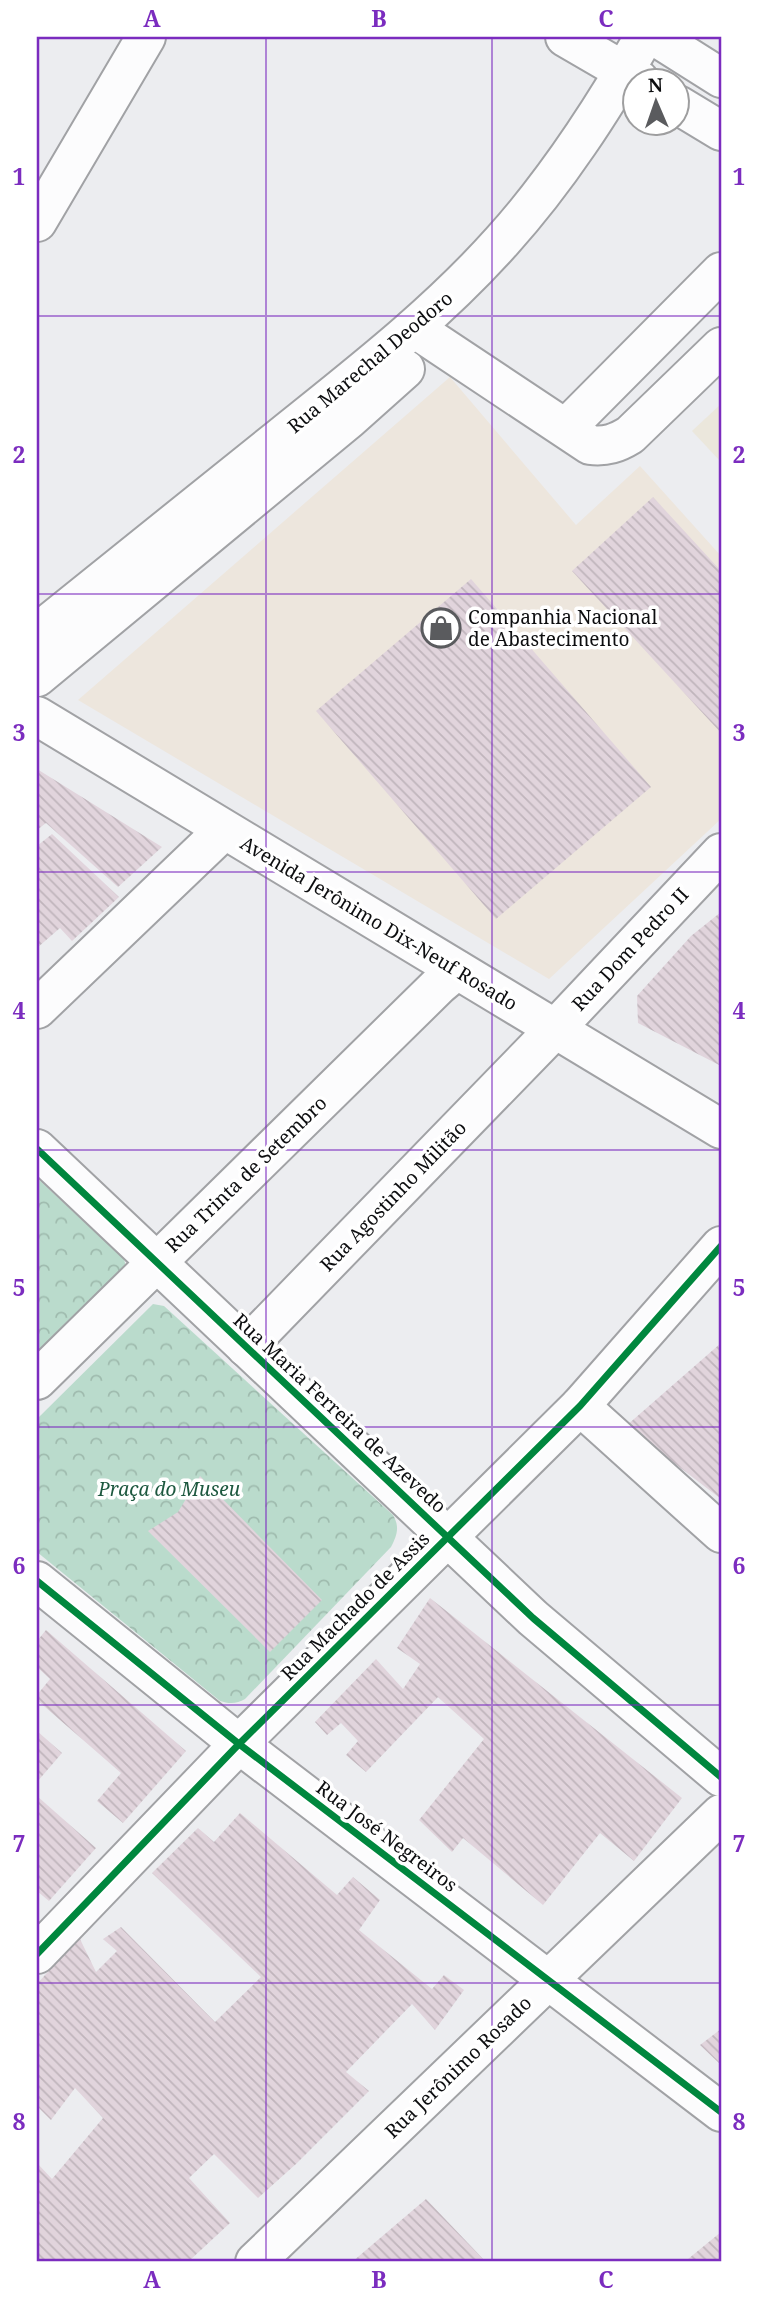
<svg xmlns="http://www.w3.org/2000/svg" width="758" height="2299" viewBox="0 0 758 2299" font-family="'Noto Serif',serif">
	<defs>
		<pattern id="forest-crowns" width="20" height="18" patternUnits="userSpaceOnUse" patternTransform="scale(1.75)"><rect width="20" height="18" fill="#badbcc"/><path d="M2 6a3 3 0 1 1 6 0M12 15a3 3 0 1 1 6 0" fill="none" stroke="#9fbbae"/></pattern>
		<pattern id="building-back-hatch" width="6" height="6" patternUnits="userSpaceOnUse" patternTransform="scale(1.75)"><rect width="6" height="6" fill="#e1d4dc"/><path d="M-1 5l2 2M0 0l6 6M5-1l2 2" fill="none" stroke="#c0b5bc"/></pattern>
	</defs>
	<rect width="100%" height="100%" fill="#ecedf0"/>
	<path fill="#ede6dd" d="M450,377L576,525L640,466L721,556V819L549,979L78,700Z"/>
	<path fill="#ebe7dc" d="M721,404V462L692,431Z"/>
	<g fill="url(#forest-crowns)">
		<path d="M37,1178L124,1259L126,1267L37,1357Z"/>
		<path d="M153,1304L164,1306L393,1515C400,1527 397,1535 391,1547L245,1699C237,1704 229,1704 220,1701L37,1552V1419Z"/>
	</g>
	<g fill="url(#building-back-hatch)">
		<path d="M653,497L721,571V733L572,571Z"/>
		<path d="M471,579L651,787L496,919L316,711Z"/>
		<path d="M37,769L162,847L118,887L46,823L37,830Z"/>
		<path d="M52,834L119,897L72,941L60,928L37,948V846Z"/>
		<path d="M721,912V1066L638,1023L637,996L691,936Z"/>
		<path d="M721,1343V1499L626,1426Z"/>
		<path d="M200,1476L322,1600L270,1652L148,1531L178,1512Z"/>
		<path d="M430,1598L682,1798L634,1861L600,1833L543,1905L463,1838L452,1852L419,1820L484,1739L438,1697L366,1772L346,1755L358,1741L341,1723L327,1735L315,1722L376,1659L403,1689L420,1664L397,1648Z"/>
		<path d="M46,1630L186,1751L123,1823L97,1801L121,1773L37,1700V1695L50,1679L37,1667V1641Z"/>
		<path d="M37,1731L62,1753L37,1782Z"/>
		<path d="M37,1796L96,1848L49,1901L37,1891Z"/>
		<path d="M240,1813L337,1895L353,1877L380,1900L359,1930L432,1989L444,1975L464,1990L435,2030L412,2004L346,2072L369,2091L296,2164L258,2198L214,2154L189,2178L230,2223L188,2262H37V2163L52,2179L103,2118L75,2088L51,2120L37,2106V1984L79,1937L96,1972L117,1951L103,1939L121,1927L215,2022L261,1977L152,1873L198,1828L214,1842Z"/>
		<path d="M721,2029V2065L700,2045Z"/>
		<path d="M426,2199L486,2262H352Z"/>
		<path d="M721,2232V2262H685L688,2259Z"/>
	</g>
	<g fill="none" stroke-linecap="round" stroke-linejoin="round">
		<g stroke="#a1a2a5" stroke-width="42">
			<g id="minor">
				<path d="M565,37L639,80"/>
				<path d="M656,37L721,78"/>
				<path d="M678,105L721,131"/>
				<path d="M37,222L146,37"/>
				<path d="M414,328L590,445C606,447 617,443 630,435L721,347"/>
				<path d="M566,428L721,272"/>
				<path d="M37,633C118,568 199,503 281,437C358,375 436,315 502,241C558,179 603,109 644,37"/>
				<path d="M37,677L349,419L405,369"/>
				<path d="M37,1009L224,830"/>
				<path d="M37,1149L533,1618L721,1777"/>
				<path d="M246,1347L555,1029L721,853"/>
				<path d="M37,1380L439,985L457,970"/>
				<path d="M580,1406L721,1533"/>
				<path d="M37,1581L239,1744L721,2112"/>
				<path d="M37,1954L239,1744L580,1406L721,1246"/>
				<path d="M255,2262L721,1814"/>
			</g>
		</g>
		<g stroke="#a1a2a5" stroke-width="42">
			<path id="major" d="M37,716L721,1129"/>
		</g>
		<use href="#minor" stroke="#fcfcfd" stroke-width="38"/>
		<use href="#major" stroke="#fcfcfd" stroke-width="38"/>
		<g stroke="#fff" stroke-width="11">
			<g id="cycleway">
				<path d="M37,1149L533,1618L721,1777"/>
				<path d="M37,1581L239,1744L721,2112"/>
				<path d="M37,1954L239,1744L580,1406L721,1246"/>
			</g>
		</g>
		<use href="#cycleway" stroke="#00873e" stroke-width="7"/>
	</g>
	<path fill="none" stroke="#7b2cbf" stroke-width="2" stroke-opacity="0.55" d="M266,37V2262M492,37V2262M37,316H721M37,594H721M37,872H721M37,1150H721M37,1427H721M37,1705H721M37,1983H721"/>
	<defs>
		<g id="shop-ring" transform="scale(2.0125)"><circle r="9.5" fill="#fff" stroke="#5a5b5e" stroke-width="1.5"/><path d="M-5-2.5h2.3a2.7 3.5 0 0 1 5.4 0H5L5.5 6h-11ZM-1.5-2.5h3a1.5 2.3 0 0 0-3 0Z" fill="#5a5b5e"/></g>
	</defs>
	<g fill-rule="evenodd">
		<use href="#shop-ring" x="441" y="628"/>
	</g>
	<g text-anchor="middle" stroke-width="7" stroke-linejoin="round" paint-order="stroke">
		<g font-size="19" fill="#0c0d0f" stroke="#fff">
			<text transform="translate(370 362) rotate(-40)" y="7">Rua Marechal Deodoro</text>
			<text transform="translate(379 923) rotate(31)" y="7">Avenida Jerônimo Dix-Neuf Rosado</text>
			<text transform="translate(630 949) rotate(-47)" y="7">Rua Dom Pedro II</text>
			<text transform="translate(246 1174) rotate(-44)" y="7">Rua Trinta de Setembro</text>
			<text transform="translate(393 1196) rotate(-46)" y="7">Rua Agostinho Militão</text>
			<text transform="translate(340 1413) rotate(43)" y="7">Rua Maria Ferreira de Azevedo</text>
			<text transform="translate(355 1606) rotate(-45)" y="7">Rua Machado de Assis</text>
			<text transform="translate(387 1836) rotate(37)" y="7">Rua José Negreiros</text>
			<text transform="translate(458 2067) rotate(-44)" y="7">Rua Jerônimo Rosado</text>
		</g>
		<g font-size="19" fill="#0c0d0f" stroke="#fff" text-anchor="start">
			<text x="468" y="624">Companhia Nacional<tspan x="468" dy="22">de Abastecimento</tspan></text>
		</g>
		<g font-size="19" font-style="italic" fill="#1d583f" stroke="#fff">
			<text x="169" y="1496">Praça do Museu</text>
		</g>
	</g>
	<rect width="758" height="2299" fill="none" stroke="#ffffff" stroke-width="77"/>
	<g transform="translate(656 102) rotate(358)"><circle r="33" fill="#ffffff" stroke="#9e9e9f" stroke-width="2"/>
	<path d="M0-5L12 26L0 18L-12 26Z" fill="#5a5b5e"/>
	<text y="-10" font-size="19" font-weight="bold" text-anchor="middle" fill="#0c0d0f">N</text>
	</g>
	<rect x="38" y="38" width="682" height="2222" fill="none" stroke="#7b2cbf" stroke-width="2.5"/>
	<g font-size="23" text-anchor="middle" font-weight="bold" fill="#7b2cbf">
		<text x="152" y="27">A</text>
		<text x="379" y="27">B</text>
		<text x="606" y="27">C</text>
		<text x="19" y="185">1</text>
		<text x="739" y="185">1</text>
		<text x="19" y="463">2</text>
		<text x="739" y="463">2</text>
		<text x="19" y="741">3</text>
		<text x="739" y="741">3</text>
		<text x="19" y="1019">4</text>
		<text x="739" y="1019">4</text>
		<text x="19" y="1296">5</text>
		<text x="739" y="1296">5</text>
		<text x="19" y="1574">6</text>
		<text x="739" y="1574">6</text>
		<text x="19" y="1852">7</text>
		<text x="739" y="1852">7</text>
		<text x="19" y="2130">8</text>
		<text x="739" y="2130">8</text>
		<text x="152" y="2288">A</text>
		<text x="379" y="2288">B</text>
		<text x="606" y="2288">C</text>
	</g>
</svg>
